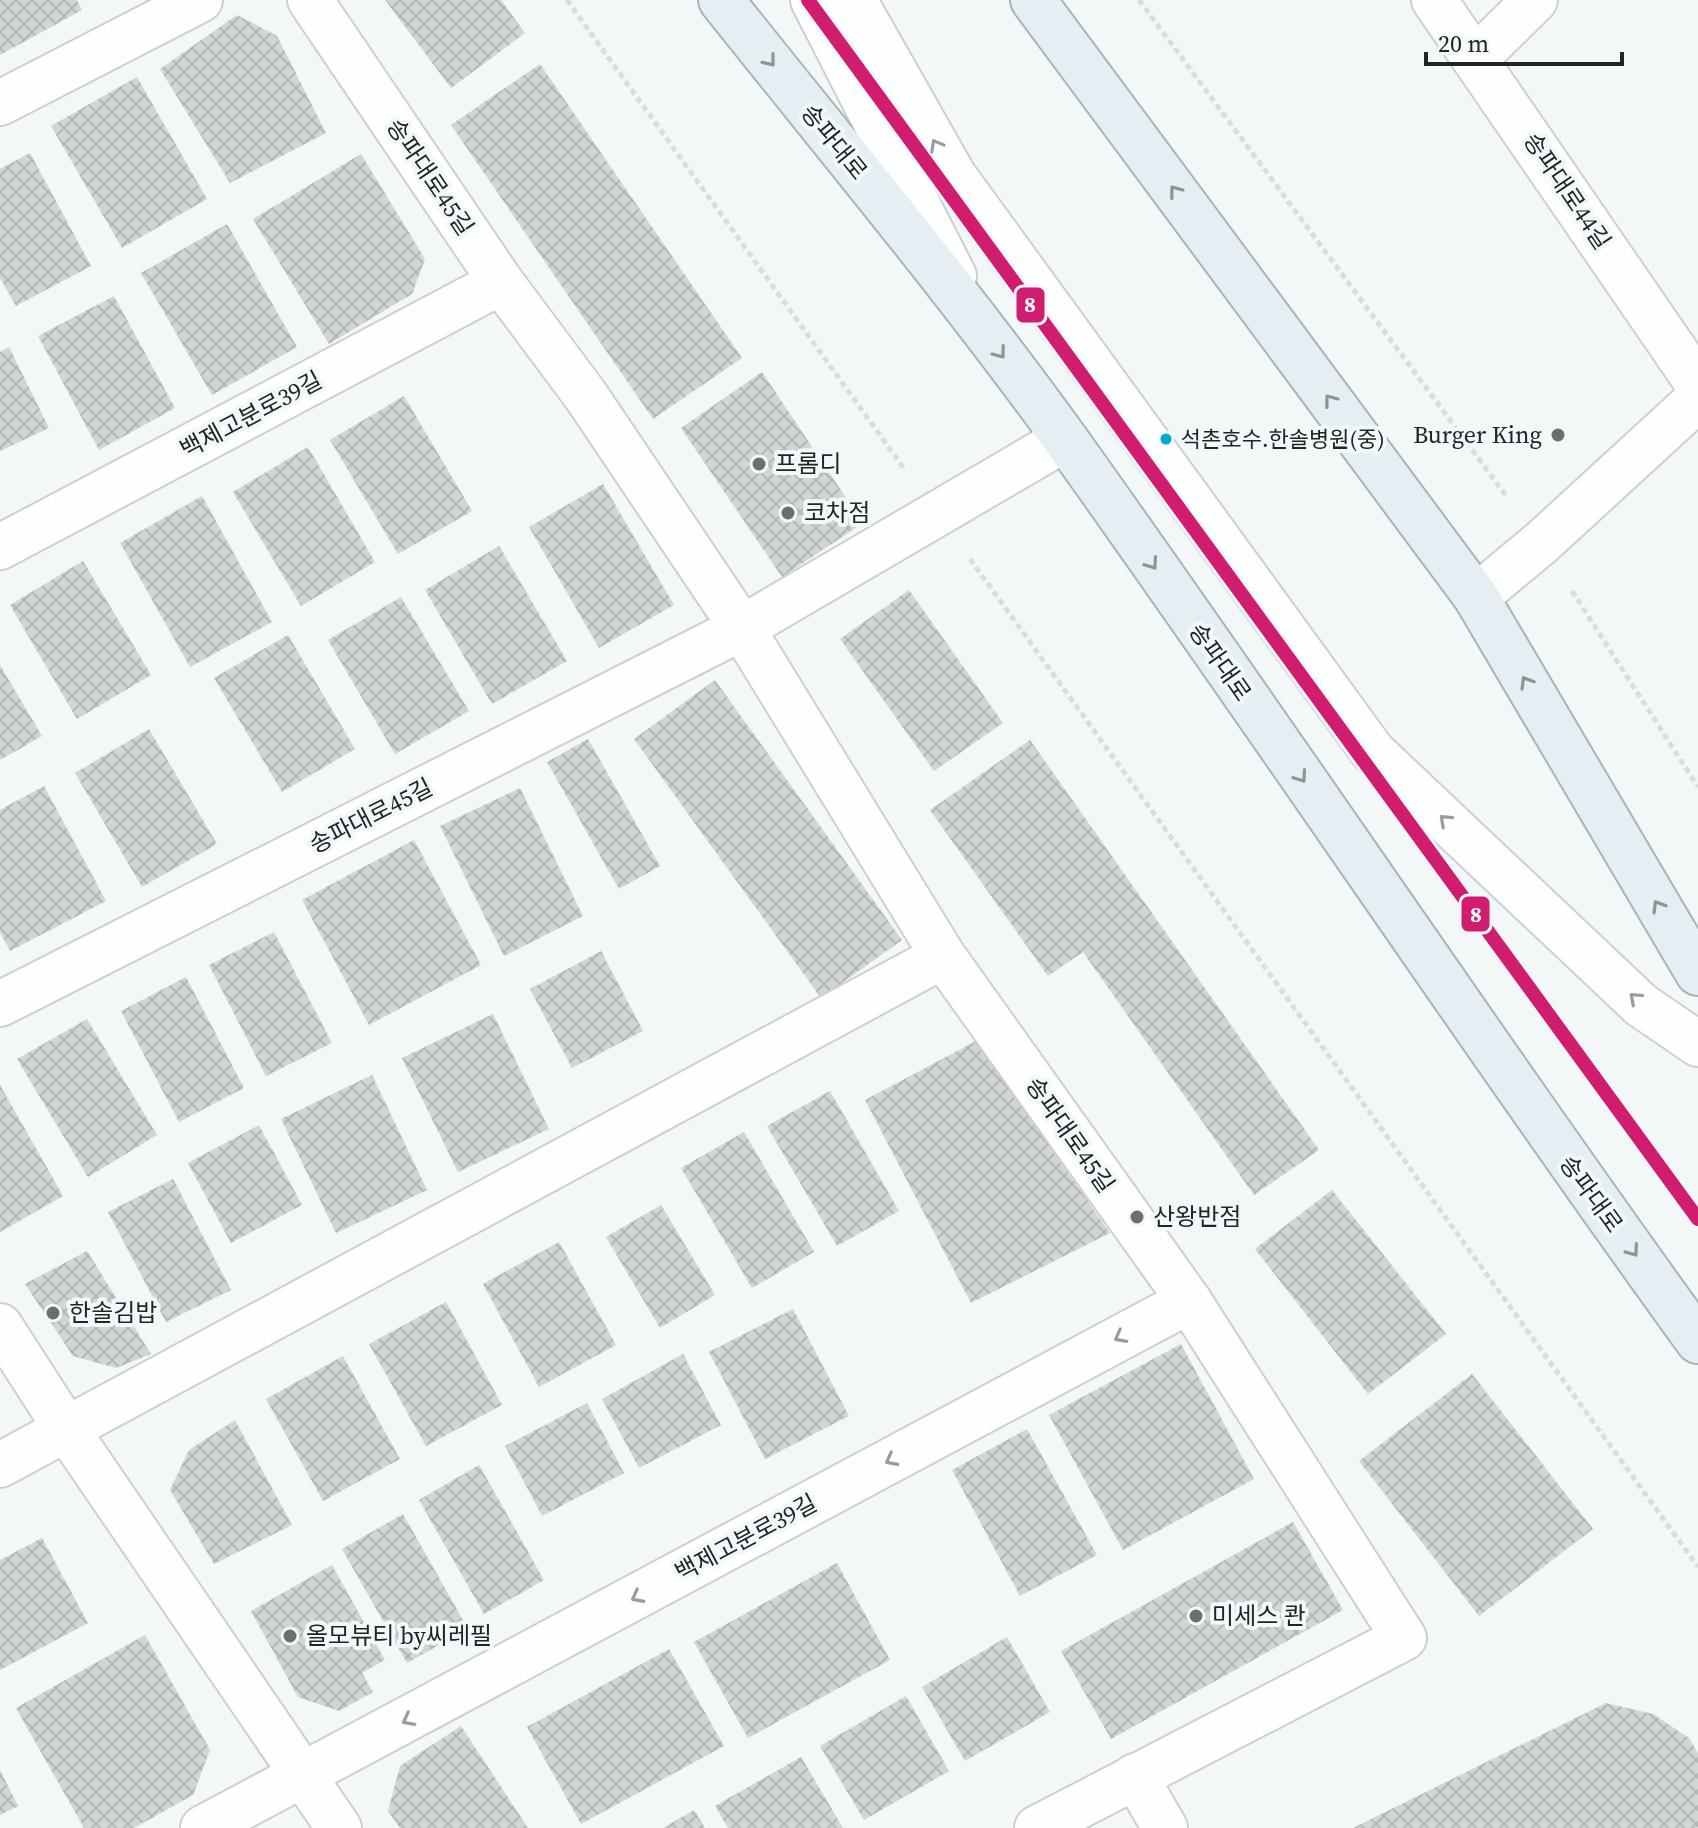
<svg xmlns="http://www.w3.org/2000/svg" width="1698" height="1828" viewBox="0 0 1698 1828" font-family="'Source Serif 4','Noto Sans KR',serif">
	<defs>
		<pattern id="building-cross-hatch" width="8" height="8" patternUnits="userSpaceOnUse" patternTransform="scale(2)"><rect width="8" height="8" fill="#d2d5d6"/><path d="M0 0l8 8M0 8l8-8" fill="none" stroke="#b4b7b8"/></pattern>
	</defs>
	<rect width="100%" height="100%" fill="#f4f7f8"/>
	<g fill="url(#building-cross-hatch)">
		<path d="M0,0H77L82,10L0,55Z"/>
		<path d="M385,0H501L525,33L451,88Z"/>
		<path d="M237,15L277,36L326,133L230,183L160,69Z"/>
		<path d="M540,64L742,358L653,419L451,125Z"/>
		<path d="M137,77L207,199L122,248L51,126Z"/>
		<path d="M30,153L91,266L16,306L0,278V169Z"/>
		<path d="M361,154L425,259L412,294L329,344L253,219Z"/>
		<path d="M227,224L297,347L212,395L141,273Z"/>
		<path d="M114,296L175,408L99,450L38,336Z"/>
		<path d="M9,347L49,428L0,451V352Z"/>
		<path d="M762,372L863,523L782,577L681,428Z"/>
		<path d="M404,396L472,511L398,554L330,440Z"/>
		<path d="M308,447L375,562L301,606L233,492Z"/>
		<path d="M603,484L674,605L599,648L529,527Z"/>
		<path d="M202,496L272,622L190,667L120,543Z"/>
		<path d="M499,546L567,661L492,704L425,590Z"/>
		<path d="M83,561L151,675L77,719L10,605Z"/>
		<path d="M909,590L1003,723L934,771L840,639Z"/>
		<path d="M401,597L469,711L395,754L328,640Z"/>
		<path d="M288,635L355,749L282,792L214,678Z"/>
		<path d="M0,665L42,736L0,760Z"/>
		<path d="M715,680L902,940L821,998L634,739Z"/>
		<path d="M149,729L217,844L142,887L75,773Z"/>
		<path d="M588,739L660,866L619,889L547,762Z"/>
		<path d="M1030,740L1319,1150L1254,1195L1083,952L1048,976L930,810Z"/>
		<path d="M44,786L106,901L10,951L0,932V810Z"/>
		<path d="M520,788L583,916L504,956L440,826Z"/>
		<path d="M414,840L481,965L369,1025L302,900Z"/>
		<path d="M274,932L332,1043L266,1076L209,965Z"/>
		<path d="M601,951L643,1031L572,1068L530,989Z"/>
		<path d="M186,977L244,1088L179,1122L121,1011Z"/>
		<path d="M493,1014L549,1129L458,1172L402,1058Z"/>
		<path d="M87,1019L157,1135L88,1177L17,1059Z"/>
		<path d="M976,1041L1110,1233L971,1303L865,1100Z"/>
		<path d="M372,1075L427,1190L336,1233L281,1119Z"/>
		<path d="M0,1085L63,1196L0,1232Z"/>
		<path d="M830,1091L899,1211L837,1246L767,1126Z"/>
		<path d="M259,1125L302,1205L231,1243L188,1163Z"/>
		<path d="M744,1132L814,1252L752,1288L681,1168Z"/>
		<path d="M173,1179L231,1290L166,1322L108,1212Z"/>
		<path d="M1332,1190L1446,1334L1368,1394L1255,1249Z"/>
		<path d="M661,1205L715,1295L660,1328L606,1237Z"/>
		<path d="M559,1242L616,1345L539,1387L483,1284Z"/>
		<path d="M87,1251L151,1354L116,1368L73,1356L25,1284Z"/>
		<path d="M446,1302L502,1405L426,1446L369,1344Z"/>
		<path d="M793,1309L849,1416L765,1459L709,1352Z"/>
		<path d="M1181,1344L1254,1479L1123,1550L1049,1415Z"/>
		<path d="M683,1354L721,1425L639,1468L602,1399Z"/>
		<path d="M343,1356L400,1459L323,1501L266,1399Z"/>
		<path d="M1472,1374L1593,1529L1479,1616L1359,1461Z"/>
		<path d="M587,1403L624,1473L542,1516L505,1446Z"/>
		<path d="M235,1420L292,1525L214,1564L170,1490L189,1450Z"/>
		<path d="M1027,1429L1097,1555L1020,1596L952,1470Z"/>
		<path d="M479,1465L544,1580L484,1614L419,1500Z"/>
		<path d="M403,1514L468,1629L407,1663L342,1549Z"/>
		<path d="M1293,1522L1343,1610L1111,1739L1061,1651Z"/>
		<path d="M42,1538L88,1623L0,1670V1560Z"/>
		<path d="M837,1563L890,1660L748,1738L694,1642Z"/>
		<path d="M332,1565L385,1660L362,1673L373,1692L339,1711L298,1697L251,1611Z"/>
		<path d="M145,1635L210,1750L193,1795L134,1828H84L16,1708Z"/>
		<path d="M1007,1637L1050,1712L965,1761L922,1687Z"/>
		<path d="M669,1649L724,1746L581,1824L527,1727Z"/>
		<path d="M906,1696L949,1771L864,1820L820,1746Z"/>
		<path d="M1606,1703L1653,1714L1689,1738L1698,1753V1828H1353Z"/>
		<path d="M461,1726L528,1828H400L388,1811L400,1766Z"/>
		<path d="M801,1757L843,1828H728L715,1806Z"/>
		<path d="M0,1770L18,1806L0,1815Z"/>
		<path d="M694,1810L705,1828H663Z"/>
	</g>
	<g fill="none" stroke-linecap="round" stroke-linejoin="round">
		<g stroke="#cdcfd0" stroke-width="48">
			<g id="minor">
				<path d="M310,0L501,282L586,396L742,628L943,956L1189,1301L1404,1638L1037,1828"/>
				<path d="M813,0L954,276"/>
				<path d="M854,0L954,176L1373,752L1641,1005L1698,1044"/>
				<path d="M1434,0L1698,384"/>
				<path d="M1476,58L1535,0"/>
				<path d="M0,103L200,0"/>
				<path d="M0,547L501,282"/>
				<path d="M1476,597L1541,543L1698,399"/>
				<path d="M0,1004L742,628L1065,439"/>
				<path d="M0,1326L67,1430L339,1828"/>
				<path d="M0,1465L943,956"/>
				<path d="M1135,1776L1165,1828"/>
				<path d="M203,1828L1189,1301"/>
			</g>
		</g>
		<g stroke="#a4b6bc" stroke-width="48">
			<g id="major">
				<path d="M721,0C837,146 957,289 1066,440C1279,738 1483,1044 1698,1341"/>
				<path d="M1033,0L1476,597L1698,973"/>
			</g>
		</g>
		<g stroke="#dbdcdc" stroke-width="5" stroke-dasharray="6 4" stroke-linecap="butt">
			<path d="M567,0L905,470"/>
			<path d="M1139,0L1507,497"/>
			<path d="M970,559L1698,1567"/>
			<path d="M1572,591L1698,787"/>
		</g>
		<use href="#minor" stroke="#fdfefe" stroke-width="44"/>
		<use href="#major" stroke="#e5eef2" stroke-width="44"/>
		<g stroke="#f2f8fa" stroke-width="20">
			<path id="metro-1" d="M808,0L1698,1219"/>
		</g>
		<use href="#metro-1" stroke="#d11d70" stroke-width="14"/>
	</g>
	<defs><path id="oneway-chevron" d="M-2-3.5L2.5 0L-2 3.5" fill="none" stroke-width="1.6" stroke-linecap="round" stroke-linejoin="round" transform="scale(2)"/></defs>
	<g stroke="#8d9396">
		<use href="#oneway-chevron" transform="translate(770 61) rotate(51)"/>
		<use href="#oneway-chevron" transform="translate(1175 191) rotate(-127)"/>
		<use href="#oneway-chevron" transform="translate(1000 353) rotate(53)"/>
		<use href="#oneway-chevron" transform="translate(1330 400) rotate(-127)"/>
		<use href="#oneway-chevron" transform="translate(1152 564) rotate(55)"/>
		<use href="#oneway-chevron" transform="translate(1526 682) rotate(-121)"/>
		<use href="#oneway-chevron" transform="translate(1301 777) rotate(55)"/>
		<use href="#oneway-chevron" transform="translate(1658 906) rotate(-121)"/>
		<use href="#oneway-chevron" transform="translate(1633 1251) rotate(54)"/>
	</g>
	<g stroke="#9a9c9c">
		<use href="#oneway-chevron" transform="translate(936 145) rotate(-119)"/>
		<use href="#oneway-chevron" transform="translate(1445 820) rotate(-137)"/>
		<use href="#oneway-chevron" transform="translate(1635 998) rotate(-138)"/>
		<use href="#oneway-chevron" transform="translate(1120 1337) rotate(152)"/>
		<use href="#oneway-chevron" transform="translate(891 1460) rotate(152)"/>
		<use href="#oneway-chevron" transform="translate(637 1597) rotate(152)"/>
		<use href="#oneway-chevron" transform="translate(408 1720) rotate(152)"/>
	</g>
	<g fill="#6c6e6f" stroke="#f2f8fa" stroke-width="3">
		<circle cx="1558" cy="435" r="8"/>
		<circle cx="759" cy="464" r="8"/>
		<circle cx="788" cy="513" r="8"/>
		<circle cx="1137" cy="1217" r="8"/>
		<circle cx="53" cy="1313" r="8"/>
		<circle cx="1196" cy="1616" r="8"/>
		<circle cx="290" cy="1636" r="8"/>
	</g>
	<circle fill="#00a9ce" stroke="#f2f8fa" stroke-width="3" cx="1166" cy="439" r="7"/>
	<g text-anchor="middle" stroke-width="8" stroke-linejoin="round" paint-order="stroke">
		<g font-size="22" fill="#222425" stroke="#f2f8fa" text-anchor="start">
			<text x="1181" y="447">석촌호수.한솔병원(중)</text>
		</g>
		<g font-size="24" fill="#222425" stroke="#f2f8fa">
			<text transform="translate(834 142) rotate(51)" y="8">송파대로</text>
			<text transform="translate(430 177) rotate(56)" y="8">송파대로45길</text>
			<text transform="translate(1567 191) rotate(56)" y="8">송파대로44길</text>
			<text transform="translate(251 415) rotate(-28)" y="8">백제고분로39길</text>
			<text transform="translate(1220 662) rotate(55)" y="8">송파대로</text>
			<text transform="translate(371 816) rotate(-27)" y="8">송파대로45길</text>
			<text transform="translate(1070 1135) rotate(55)" y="8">송파대로45길</text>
			<text transform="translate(1591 1194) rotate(54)" y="8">송파대로</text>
			<text transform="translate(746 1538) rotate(-28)" y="8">백제고분로39길</text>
		</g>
		<g font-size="24" fill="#222425" stroke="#f2f8fa" text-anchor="start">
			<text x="1542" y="443" text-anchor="end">Burger King</text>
			<text x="775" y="472">프롬디</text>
			<text x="804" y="521">코차점</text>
			<text x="1153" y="1225">산왕반점</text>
			<text x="69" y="1321">한솔김밥</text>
			<text x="1212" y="1624">미세스 콴</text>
			<text x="306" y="1644">올모뷰티 by씨레필</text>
		</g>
	</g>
	<g stroke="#f2f8fa" stroke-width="3">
		<rect x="1015" y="286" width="31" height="38" rx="8" fill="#d11d70"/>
		<rect x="1460" y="895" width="31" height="38" rx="8" fill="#d11d70"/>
	</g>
	<g font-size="22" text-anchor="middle" font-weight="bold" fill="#fff">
		<text x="1030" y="312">8</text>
		<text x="1476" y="922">8</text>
	</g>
	<path d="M1426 52v12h196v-12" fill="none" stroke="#222425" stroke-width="4"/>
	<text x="1438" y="52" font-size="24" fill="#222425" stroke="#f2f8fa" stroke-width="6" paint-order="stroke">20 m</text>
</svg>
